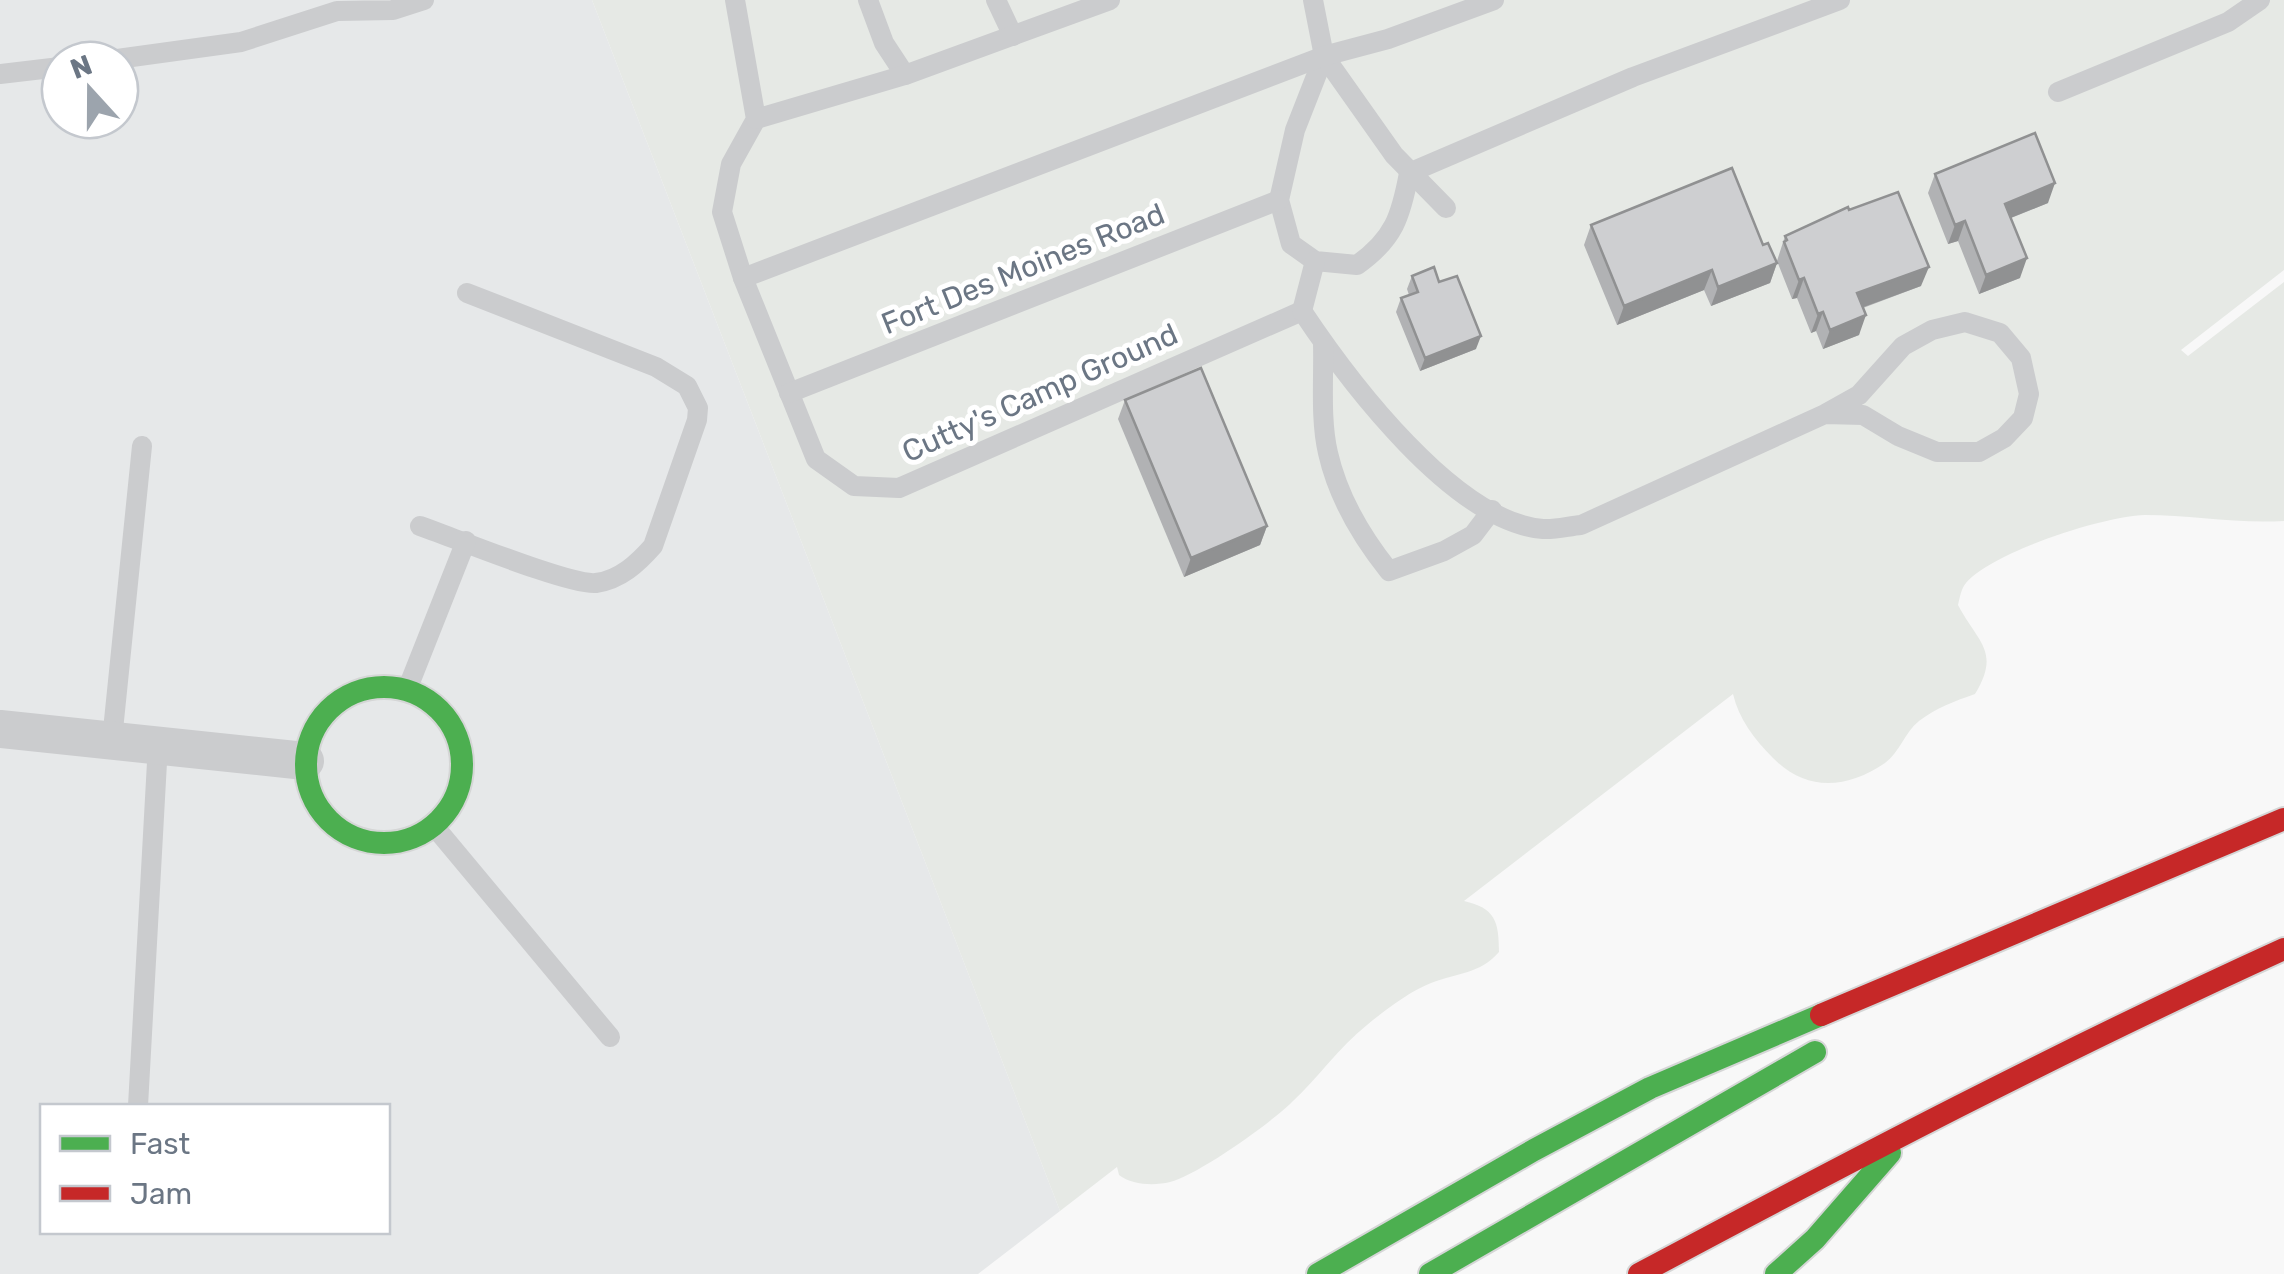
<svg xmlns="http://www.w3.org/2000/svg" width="2284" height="1274" viewBox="0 0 2284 1274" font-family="Rubik,sans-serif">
	<rect width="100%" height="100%" fill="#f8f8f8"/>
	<path fill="#e6e8e9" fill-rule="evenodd" d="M0,0H592L1060,1211L978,1274H0ZM60,60H120V120H60ZM42,1106H388V1232H42Z"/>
	<path fill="#e6e9e5" d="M592,0H2284V270L2181,350L2188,356L2284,282V521C2237,524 2191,515 2145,515C2104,516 1992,552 1966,583C1961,589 1960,597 1958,605C1978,643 2001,651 1975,694C1955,701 1936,708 1919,721C1905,732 1899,753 1885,763C1847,789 1806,792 1773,758C1754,739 1739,719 1733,694L1464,901C1495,908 1499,921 1499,952C1480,974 1457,973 1431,983C1410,991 1384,1011 1367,1025C1339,1047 1318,1078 1292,1102C1271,1123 1198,1175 1170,1182C1154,1186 1132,1185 1119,1175L1117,1167L1060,1211Z"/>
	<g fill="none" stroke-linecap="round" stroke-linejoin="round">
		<g stroke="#d5d6d6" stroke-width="26">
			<g id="fast">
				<circle cx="384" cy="765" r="78"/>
				<path d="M1318,1274L1534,1150L1650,1088L1821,1015"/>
				<path d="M1430,1274L1815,1052"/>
				<path d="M1776,1274L1815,1239L1890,1153"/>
			</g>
		</g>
		<g stroke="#d5d6d6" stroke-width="26">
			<g id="jam">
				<path d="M1821,1015L2284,819"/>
				<path d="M1639,1274C1852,1160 2064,1049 2284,949"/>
			</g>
		</g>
		<g stroke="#cbccce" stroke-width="20">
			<path d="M735,0L756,119L731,164L722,212L743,278L816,459L854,486L899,488L1302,311"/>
			<path d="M868,0L884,43L905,75"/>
			<path d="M996,0L1013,36"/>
			<path d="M1313,0L1324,56L1295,130L1279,200L1291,244L1315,261L1357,265C1394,239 1401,216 1409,173L1633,77L1840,0"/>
			<path d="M1324,56L1394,155L1446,208"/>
			<path d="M110,60L241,42L337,11L393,10L424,0"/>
			<path d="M0,74L60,67"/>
			<path d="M2058,92L2228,22L2260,0"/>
			<path d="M756,119L905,75L1110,0"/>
			<path d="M743,278L1324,56L1388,39L1494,0"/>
			<path d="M1302,311C1348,380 1454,522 1543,529C1555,530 1569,526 1581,525L1825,414L1859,395L1903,346L1932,330L1965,322L2000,333L2021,358L2029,394L2023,418L2004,438L1979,452H1937L1898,436L1863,415L1825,414"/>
			<path d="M1302,311L1315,261"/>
			<path d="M1323,343C1324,378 1320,419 1328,453C1338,497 1361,536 1389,571L1444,551L1473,535L1492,510"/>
			<path d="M789,393L1279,200"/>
			<path d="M420,526C452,537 571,586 596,583C620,580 638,563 653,546L697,420L698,408L687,386L656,367L467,293"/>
			<path d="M407,690L466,541"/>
			<path d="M112,740L142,446"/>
			<path d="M434,826L610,1037"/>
			<path d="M138,1106L158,744"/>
		</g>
		<path stroke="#cbccce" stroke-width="38" d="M0,729L305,761"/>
		<use href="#fast" stroke="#4caf50" stroke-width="22"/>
		<use href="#jam" stroke="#c62828" stroke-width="22"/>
	</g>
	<g fill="#b1b2b4">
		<path d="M1935,174L2048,203L2011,218L2020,278L1979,294L1958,241L1948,244L1928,193Z"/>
		<path d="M1849,210L1921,286L1863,308L1859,335L1823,349L1816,331L1811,333L1797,298L1792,299L1777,261L1785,236Z"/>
		<path d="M1591,225L1763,245L1777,263L1770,283L1711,306L1704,290L1617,325L1584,245Z"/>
		<path d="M1412,276L1439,282L1476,349L1420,371L1396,312L1401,298L1409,295L1407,289Z"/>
		<path d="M1125,400L1267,526L1260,545L1184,577L1118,419Z"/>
	</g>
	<g fill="#909192">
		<path d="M2055,183L2048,203L1998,223L2005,204Z"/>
		<path d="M1965,221L1958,241L1948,244L1955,225Z"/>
		<path d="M2027,258L2020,278L1979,294L1986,275Z"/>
		<path d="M1777,263L1770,283L1711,306L1718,287Z"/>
		<path d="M1929,267L1921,286L1850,312L1857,293Z"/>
		<path d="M1712,270L1704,290L1617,325L1624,306Z"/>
		<path d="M1804,278L1797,298L1792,299L1799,280Z"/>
		<path d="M1823,312L1816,331L1811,333L1818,314Z"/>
		<path d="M1866,315L1859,335L1823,349L1830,330Z"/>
		<path d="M1481,336L1476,349L1420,371L1425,358Z"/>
		<path d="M1267,526L1260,545L1184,577L1191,558Z"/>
	</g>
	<g fill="#cecfd1" stroke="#909192" stroke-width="2.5">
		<path d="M2035,133L2055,183L2005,204L2027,258L1986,275L1965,221L1955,225L1935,174Z"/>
		<path d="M1732,168L1763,245L1768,243L1777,263L1718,287L1712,270L1624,306L1591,225Z"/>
		<path d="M1898,192L1929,267L1857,293L1866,315L1830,330L1823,312L1818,314L1804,278L1799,280L1784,242L1787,240L1785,236L1848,207L1849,210Z"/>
		<path d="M1434,267L1439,282L1457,276L1481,336L1425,358L1401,298L1418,292L1412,276Z"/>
		<path d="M1201,368L1267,526L1191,558L1125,400Z"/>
	</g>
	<g text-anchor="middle" stroke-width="10" stroke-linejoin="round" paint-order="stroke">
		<g font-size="30" fill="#6b7684" stroke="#fff">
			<text transform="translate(1023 269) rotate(-22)" y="10">Fort Des Moines Road</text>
			<text transform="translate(1040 393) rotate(-24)" y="10">Cutty's Camp Ground</text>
		</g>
	</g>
	<rect x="40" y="1104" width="350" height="130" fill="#ffffff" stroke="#c4c8ce" stroke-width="2.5"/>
	<rect x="60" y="1136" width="50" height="15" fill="#4caf50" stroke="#c4c8ce" stroke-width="2.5"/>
	<text x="130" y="1154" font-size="30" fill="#6b7684">Fast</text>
	<rect x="60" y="1186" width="50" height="15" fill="#c62828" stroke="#c4c8ce" stroke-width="2.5"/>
	<text x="130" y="1204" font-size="30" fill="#6b7684">Jam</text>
	<g transform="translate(90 90) rotate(339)"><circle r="48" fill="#ffffff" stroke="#c4c8ce" stroke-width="2.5"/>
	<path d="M0-8L18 38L0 25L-18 38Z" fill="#9ca4ad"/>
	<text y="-15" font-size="28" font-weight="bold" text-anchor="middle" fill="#6b7684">N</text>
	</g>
</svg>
